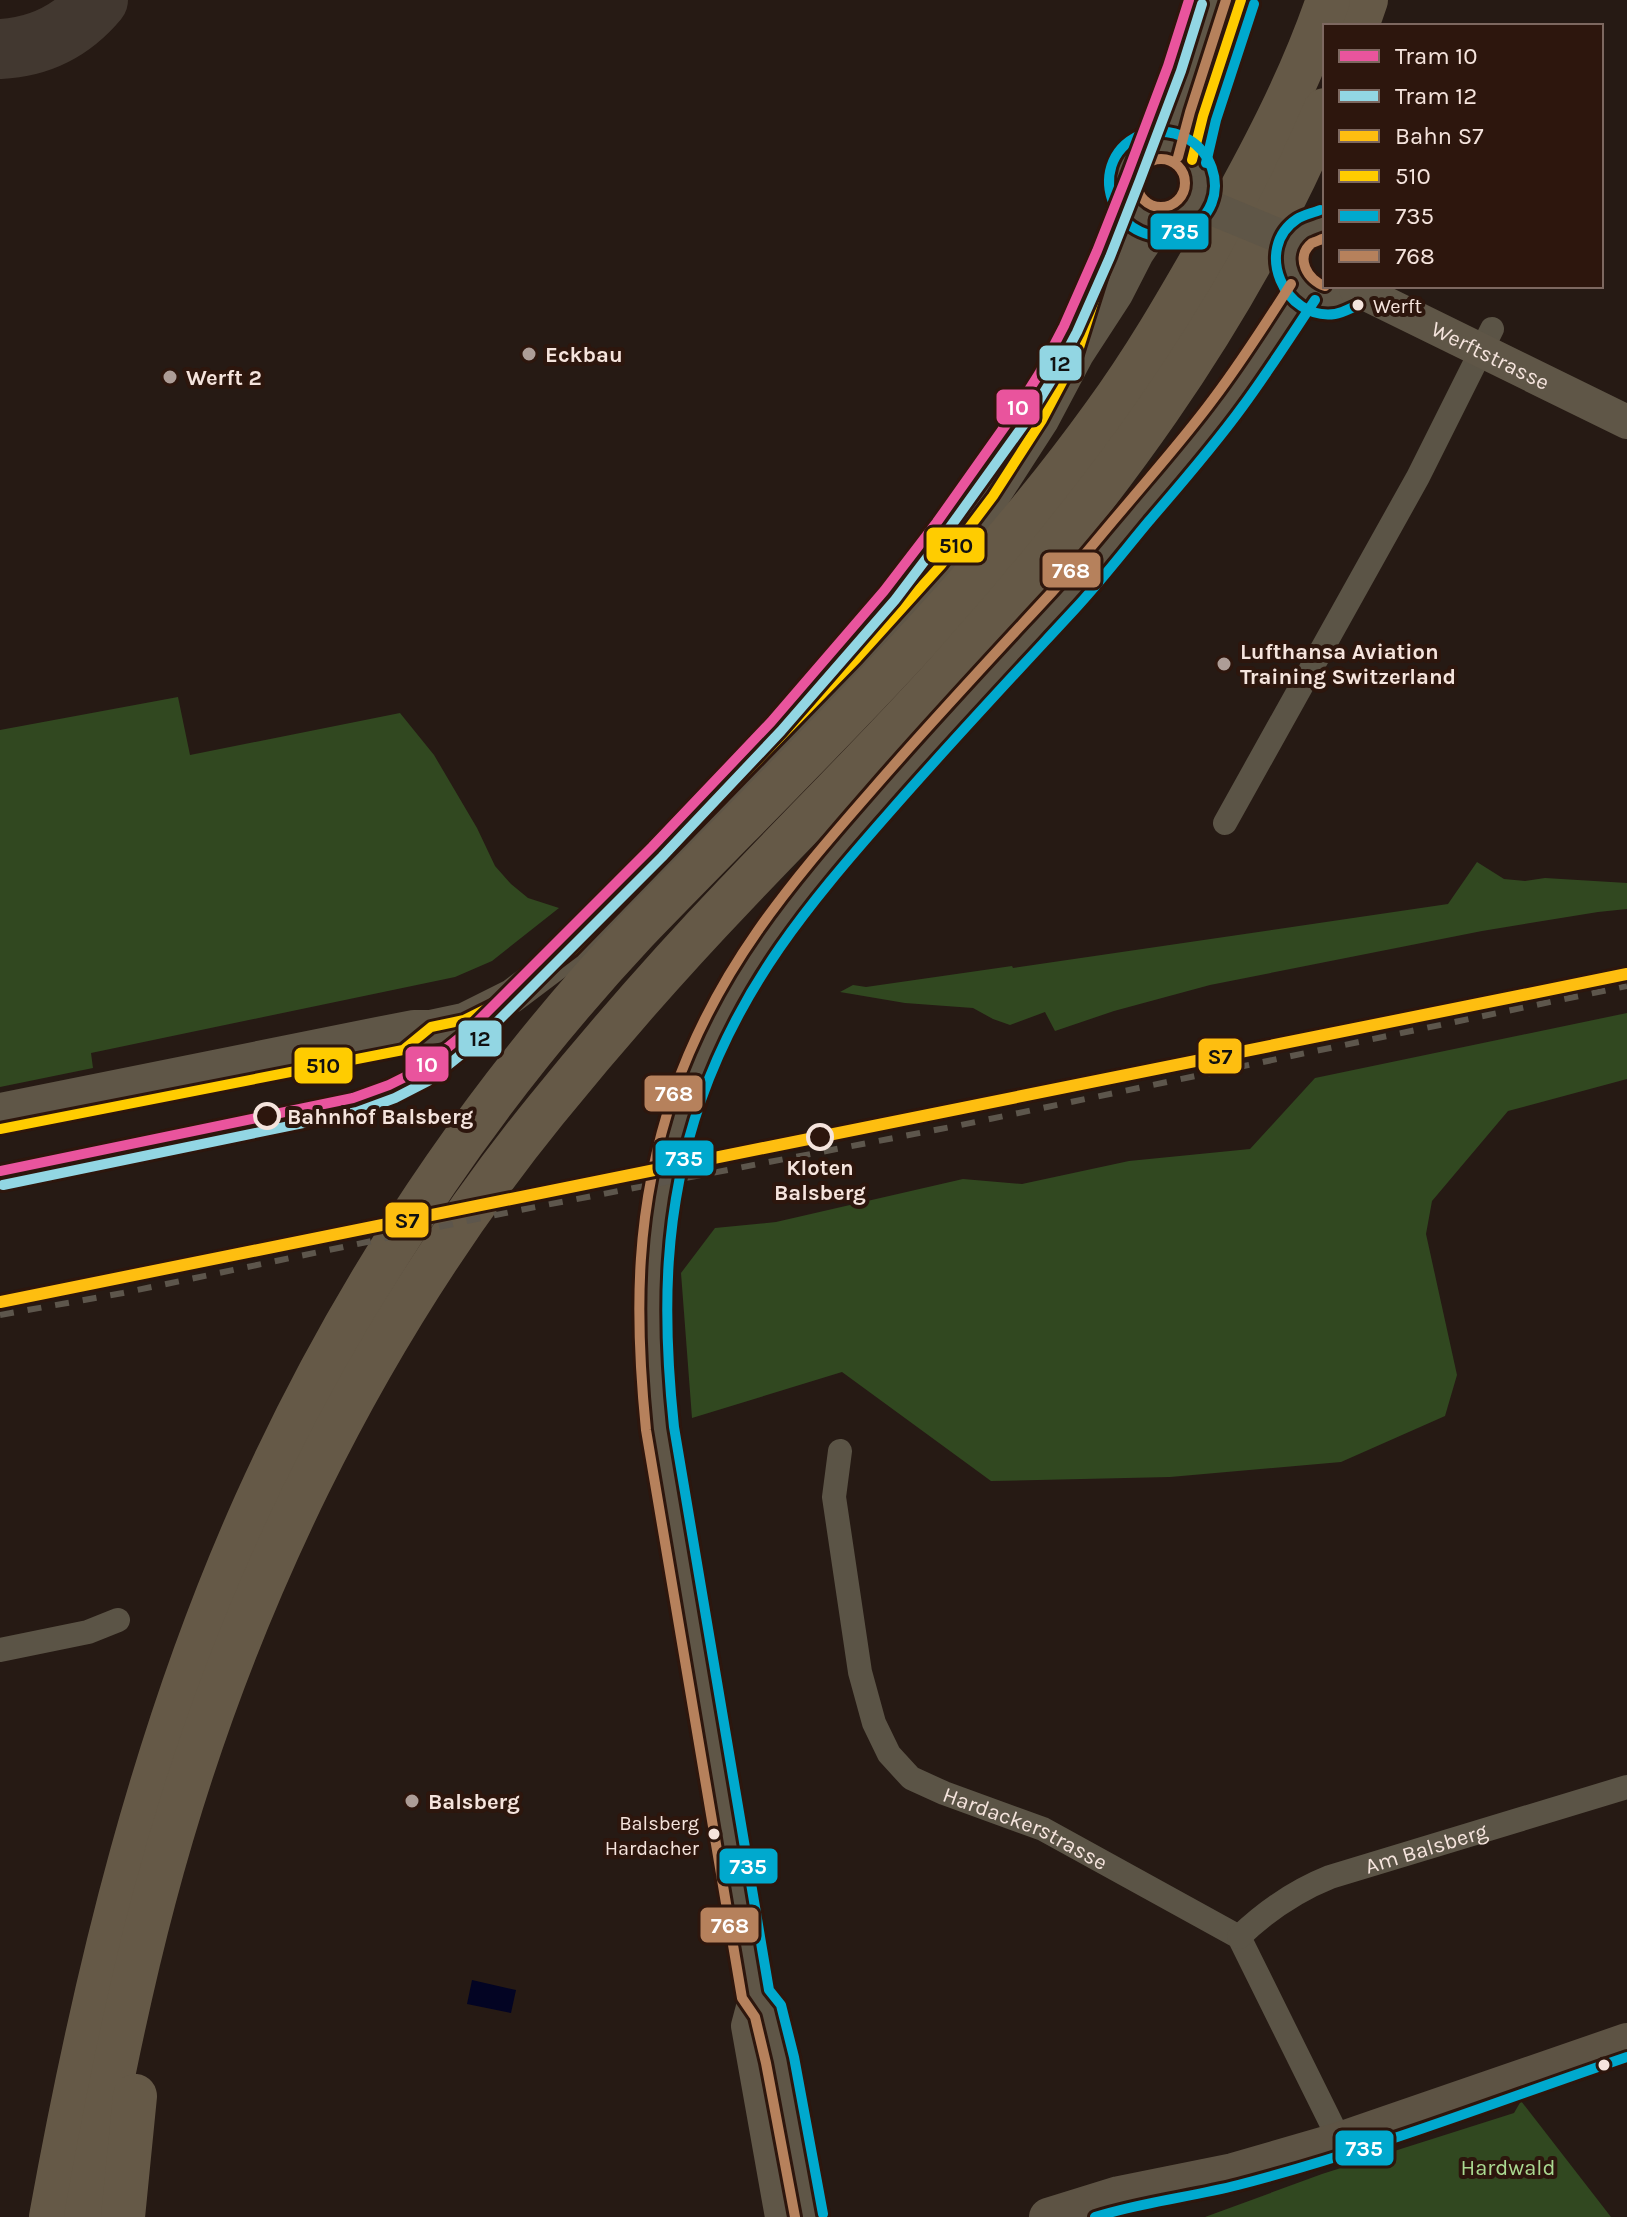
<svg xmlns="http://www.w3.org/2000/svg" width="1627" height="2217" viewBox="0 0 1627 2217" font-family="Karla,sans-serif">
	<rect width="100%" height="100%" fill="#261a14"/>
	<g fill="#314820">
		<path d="M178,697L190,755L400,713L434,755L477,828L495,866L511,884L528,898L559,908L492,961L455,977L91,1053L93,1068L0,1087V730Z"/>
		<path d="M1477,862L1504,879L1525,881L1545,878L1627,883V909L1598,912L1482,931L1210,985L1114,1011L1055,1031L1045,1012L1010,1025L993,1019L973,1008L905,1003L840,992L853,985L866,987L1012,966L1013,968L1448,904Z"/>
		<path d="M1627,1013V1079L1508,1111L1432,1201L1426,1234L1457,1375L1445,1416L1341,1462L1170,1477L991,1481L842,1372L692,1418L681,1273L715,1228L776,1222L963,1179L1022,1184L1129,1161L1250,1149L1315,1078Z"/>
		<path d="M1521,2101L1611,2217H1205L1322,2174L1514,2113Z"/>
	</g>
	<path fill="#030423" d="M472,1980L516,1990L511,2013L467,2004Z"/>
	<g fill="none" stroke-linecap="round" stroke-linejoin="round">
		<path stroke="#423830" stroke-width="60" d="M0,49C40,47 73,30 98,0"/>
		<g stroke="#5b5446" stroke-width="24">
			<path d="M1225,823L1418,477L1492,329"/>
			<path id="s1" d="M840,1451L834,1497L860,1672L874,1723L889,1754L911,1778L944,1793L1043,1829L1239,1937L1340,2141"/>
			<path d="M0,1650L88,1632L118,1620"/>
			<path id="s2" d="M1239,1937C1266,1911 1295,1891 1330,1877L1627,1787"/>
		</g>
		<g stroke="#5f5647" stroke-width="34">
			<circle cx="1161" cy="183" r="39"/>
			<path d="M1155,145C1188,109 1201,46 1214,0"/>
			<path d="M1192,160L1203,116L1241,0"/>
			<path d="M1325,223C1249,237 1309,339 1358,286"/>
			<path id="s3" d="M1356,289L1627,422"/>
			<path d="M1095,296L1114,242L1126,199"/>
			<path d="M0,1110L378,1034L414,1027H431L464,1020L512,996L573,950L857,658L941,565L993,496L1042,420L1077,354L1116,294L1137,253L1158,222"/>
			<path d="M756,1996L768,2010L780,2060L809,2217"/>
			<path d="M782,2217L748,2026L756,1996L660,1429C652,1355 647,1279 660,1205C676,1107 716,1011 773,931C804,888 839,849 873,810C934,740 997,671 1061,603C1087,575 1111,545 1136,515C1165,481 1195,446 1223,410C1251,373 1277,332 1303,292"/>
		</g>
		<path stroke="#5d5344" stroke-width="38" d="M1048,2217L1119,2195L1233,2172L1340,2141L1627,2042"/>
		<g stroke="#655947" stroke-width="44">
			<path d="M1357,26L1366,0"/>
			<path d="M51,2217C95,1974 154,1731 255,1505C350,1293 478,1100 636,931C797,764 968,604 1104,415C1146,358 1181,296 1216,235C1259,159 1300,82 1328,0"/>
			<path d="M86,2217C105,2111 126,2004 154,1899C229,1616 361,1338 546,1110C606,1036 670,963 736,894C804,822 876,751 943,677C1099,504 1234,325 1325,110"/>
			<path d="M123,2217L135,2096"/>
		</g>
		<path stroke="#5d564c" stroke-width="6" stroke-dasharray="14 14" stroke-linecap="butt" d="M0,1315L123,1293L520,1210L961,1125L1627,986"/>
		<path stroke="#5f5647" stroke-width="34" d="M1202,204L1294,242"/>
		<g stroke="#2d160d" stroke-width="16">
			<g id="bus-1">
				<path d="M1192,160L1203,116L1241,0"/>
				<path d="M0,1129L403,1050L431,1027L464,1020L512,996L573,950L857,658L941,565L993,496L1042,420L1077,354L1126,199"/>
			</g>
		</g>
		<g stroke="#2d160d" stroke-width="16">
			<g id="bus-2">
				<path d="M1140,135C1078,164 1118,258 1183,231C1242,206 1213,120 1146,133"/>
				<path d="M1206,163L1216,120L1254,4"/>
				<path d="M1320,210C1313,213 1303,215 1297,219C1253,248 1284,321 1335,314C1342,313 1351,308 1358,305"/>
				<path d="M823,2214L794,2057L781,2005L769,1990L674,1427C662,1314 663,1209 701,1100C742,984 808,905 888,814C949,744 1012,677 1075,609C1101,581 1124,551 1149,521C1181,484 1214,446 1243,406C1268,372 1291,336 1315,300"/>
				<path d="M1095,2217C1142,2202 1191,2197 1238,2185C1370,2151 1498,2101 1627,2057"/>
			</g>
		</g>
		<g stroke="#2d160d" stroke-width="16">
			<g id="bus-3">
				<path d="M1178,157L1190,112L1226,0"/>
				<circle cx="1161" cy="183" r="24"/>
				<path d="M1325,238C1324,238 1313,243 1312,243C1294,257 1308,281 1325,286"/>
				<path d="M795,2217L766,2063L755,2017L742,1998L646,1430C634,1311 635,1207 674,1092C717,969 788,886 872,790C930,723 991,658 1052,592C1076,566 1099,537 1123,509C1154,472 1186,436 1214,398C1242,361 1266,323 1291,284"/>
			</g>
		</g>
		<use href="#bus-1" stroke="#fc0" stroke-width="10"/>
		<use href="#bus-2" stroke="#00a9ce" stroke-width="10"/>
		<use href="#bus-3" stroke="#b6815c" stroke-width="10"/>
		<g stroke="#2d160d" stroke-width="18">
			<path id="rail-1" d="M0,1302L1627,974"/>
		</g>
		<use href="#rail-1" stroke="#febe10" stroke-width="12"/>
		<g stroke="#2d160d" stroke-width="16">
			<path id="tram-1" d="M0,1171L353,1098L389,1085L421,1069L468,1031L652,847L771,722L884,591L937,522L1015,412L1039,374L1064,326L1097,251L1127,175L1168,66L1189,0"/>
		</g>
		<g stroke="#2d160d" stroke-width="16">
			<path id="tram-2" d="M3,1185L357,1112L395,1098L428,1081L478,1041L662,857L781,731L895,600L948,530L1027,420L1051,381L1077,332L1110,257L1140,180L1181,71L1202,4"/>
		</g>
		<use href="#tram-1" stroke="#e9549d" stroke-width="10"/>
		<use href="#tram-2" stroke="#92d6e3" stroke-width="10"/>
	</g>
	<g fill="#f5e4dd" stroke="#2d160d" stroke-width="3">
		<circle cx="1358" cy="305" r="7"/>
		<circle cx="714" cy="1834" r="7"/>
		<circle cx="1604" cy="2065" r="7"/>
	</g>
	<g fill="#ad9d97" stroke="#2d160d" stroke-width="3">
		<circle cx="529" cy="354" r="8"/>
		<circle cx="170" cy="377" r="8"/>
		<circle cx="1224" cy="664" r="8"/>
		<circle cx="412" cy="1801" r="8"/>
	</g>
	<g fill="#2d160d" stroke="#f5e4dd" stroke-width="4">
		<circle cx="267" cy="1116" r="12"/>
		<circle cx="820" cy="1137" r="12"/>
	</g>
	<g text-anchor="middle" stroke-width="8" stroke-linejoin="round" paint-order="stroke">
		<g font-size="20" fill="#f5e4dd" stroke="#2d160d" text-anchor="start">
			<text x="1373" y="313">Werft</text>
			<text x="699" y="1830" text-anchor="end">Balsberg<tspan x="699" dy="25">Hardacher</tspan></text>
		</g>
		<g font-size="22" font-weight="bold" fill="#f5e4dd" stroke="#2d160d" text-anchor="start">
			<text x="545" y="362">Eckbau</text>
			<text x="186" y="385">Werft 2</text>
			<text x="1240" y="659">Lufthansa Aviation<tspan x="1240" dy="25">Training Switzerland</tspan></text>
			<text x="428" y="1809">Balsberg</text>
		</g>
		<g font-size="22" fill="#f5e4dd" stroke="#2d160d">
			<text dy="8" stroke="none"><textPath href="#s3" startOffset="150">Werftstrasse</textPath></text>
			<text dy="8" stroke="none"><textPath href="#s1" startOffset="468">Hardackerstrasse</textPath></text>
			<text dy="8" stroke="none"><textPath href="#s2" startOffset="210">Am Balsberg</textPath></text>
		</g>
		<g font-size="22" font-weight="bold" fill="#f5e4dd" stroke="#2d160d" text-anchor="start">
			<text x="287" y="1124">Bahnhof Balsberg</text>
			<text x="820" y="1175" text-anchor="middle">Kloten<tspan x="820" dy="25">Balsberg</tspan></text>
		</g>
		<g font-size="22" fill="#abda92" stroke="#2d160d">
			<text x="1508" y="2175">Hardwald</text>
		</g>
	</g>
	<g stroke="#2d160d" stroke-width="3">
		<rect x="1149" y="212" width="61" height="39" rx="8" fill="#00a9ce"/>
		<rect x="1038" y="344" width="45" height="38" rx="8" fill="#92d6e3"/>
		<rect x="995" y="388" width="46" height="38" rx="8" fill="#e9549d"/>
		<rect x="925" y="526" width="61" height="38" rx="8" fill="#fc0"/>
		<rect x="1041" y="551" width="61" height="38" rx="8" fill="#b6815c"/>
		<rect x="457" y="1019" width="46" height="39" rx="8" fill="#92d6e3"/>
		<rect x="1197" y="1037" width="46" height="38" rx="8" fill="#febe10"/>
		<rect x="404" y="1045" width="46" height="38" rx="8" fill="#e9549d"/>
		<rect x="293" y="1046" width="61" height="39" rx="8" fill="#fc0"/>
		<rect x="643" y="1074" width="61" height="39" rx="8" fill="#b6815c"/>
		<rect x="654" y="1139" width="61" height="38" rx="8" fill="#00a9ce"/>
		<rect x="384" y="1201" width="46" height="38" rx="8" fill="#febe10"/>
		<rect x="718" y="1847" width="61" height="38" rx="8" fill="#00a9ce"/>
		<rect x="699" y="1906" width="61" height="38" rx="8" fill="#b6815c"/>
		<rect x="1334" y="2129" width="61" height="38" rx="8" fill="#00a9ce"/>
	</g>
	<g font-size="22" text-anchor="middle" font-weight="bold" fill="#fff">
		<text x="1180" y="239">735</text>
		<text x="1018" y="415">10</text>
		<text x="1071" y="578">768</text>
		<text x="427" y="1072">10</text>
		<text x="674" y="1101">768</text>
		<text x="684" y="1166">735</text>
		<text x="748" y="1874">735</text>
		<text x="730" y="1933">768</text>
		<text x="1364" y="2156">735</text>
	</g>
	<g font-size="22" text-anchor="middle" font-weight="bold" fill="#111">
		<text x="1060" y="371">12</text>
		<text x="956" y="553">510</text>
		<text x="480" y="1046">12</text>
		<text x="1220" y="1064">S7</text>
		<text x="323" y="1073">510</text>
		<text x="407" y="1228">S7</text>
	</g>
	<rect x="1323" y="24" width="280" height="264" fill="#2d160d" stroke="#7d6860" stroke-width="2"/>
	<rect x="1339" y="50" width="40" height="12" fill="#e9549d" stroke="#7d6860" stroke-width="2"/>
	<text x="1395" y="64" font-size="24" fill="#f5e4dd">Tram 10</text>
	<rect x="1339" y="90" width="40" height="12" fill="#92d6e3" stroke="#7d6860" stroke-width="2"/>
	<text x="1395" y="104" font-size="24" fill="#f5e4dd">Tram 12</text>
	<rect x="1339" y="130" width="40" height="12" fill="#febe10" stroke="#7d6860" stroke-width="2"/>
	<text x="1395" y="144" font-size="24" fill="#f5e4dd">Bahn S7</text>
	<rect x="1339" y="170" width="40" height="12" fill="#ffcc00" stroke="#7d6860" stroke-width="2"/>
	<text x="1395" y="184" font-size="24" fill="#f5e4dd">510</text>
	<rect x="1339" y="210" width="40" height="12" fill="#00a9ce" stroke="#7d6860" stroke-width="2"/>
	<text x="1395" y="224" font-size="24" fill="#f5e4dd">735</text>
	<rect x="1339" y="250" width="40" height="12" fill="#b6815c" stroke="#7d6860" stroke-width="2"/>
	<text x="1395" y="264" font-size="24" fill="#f5e4dd">768</text>
</svg>
